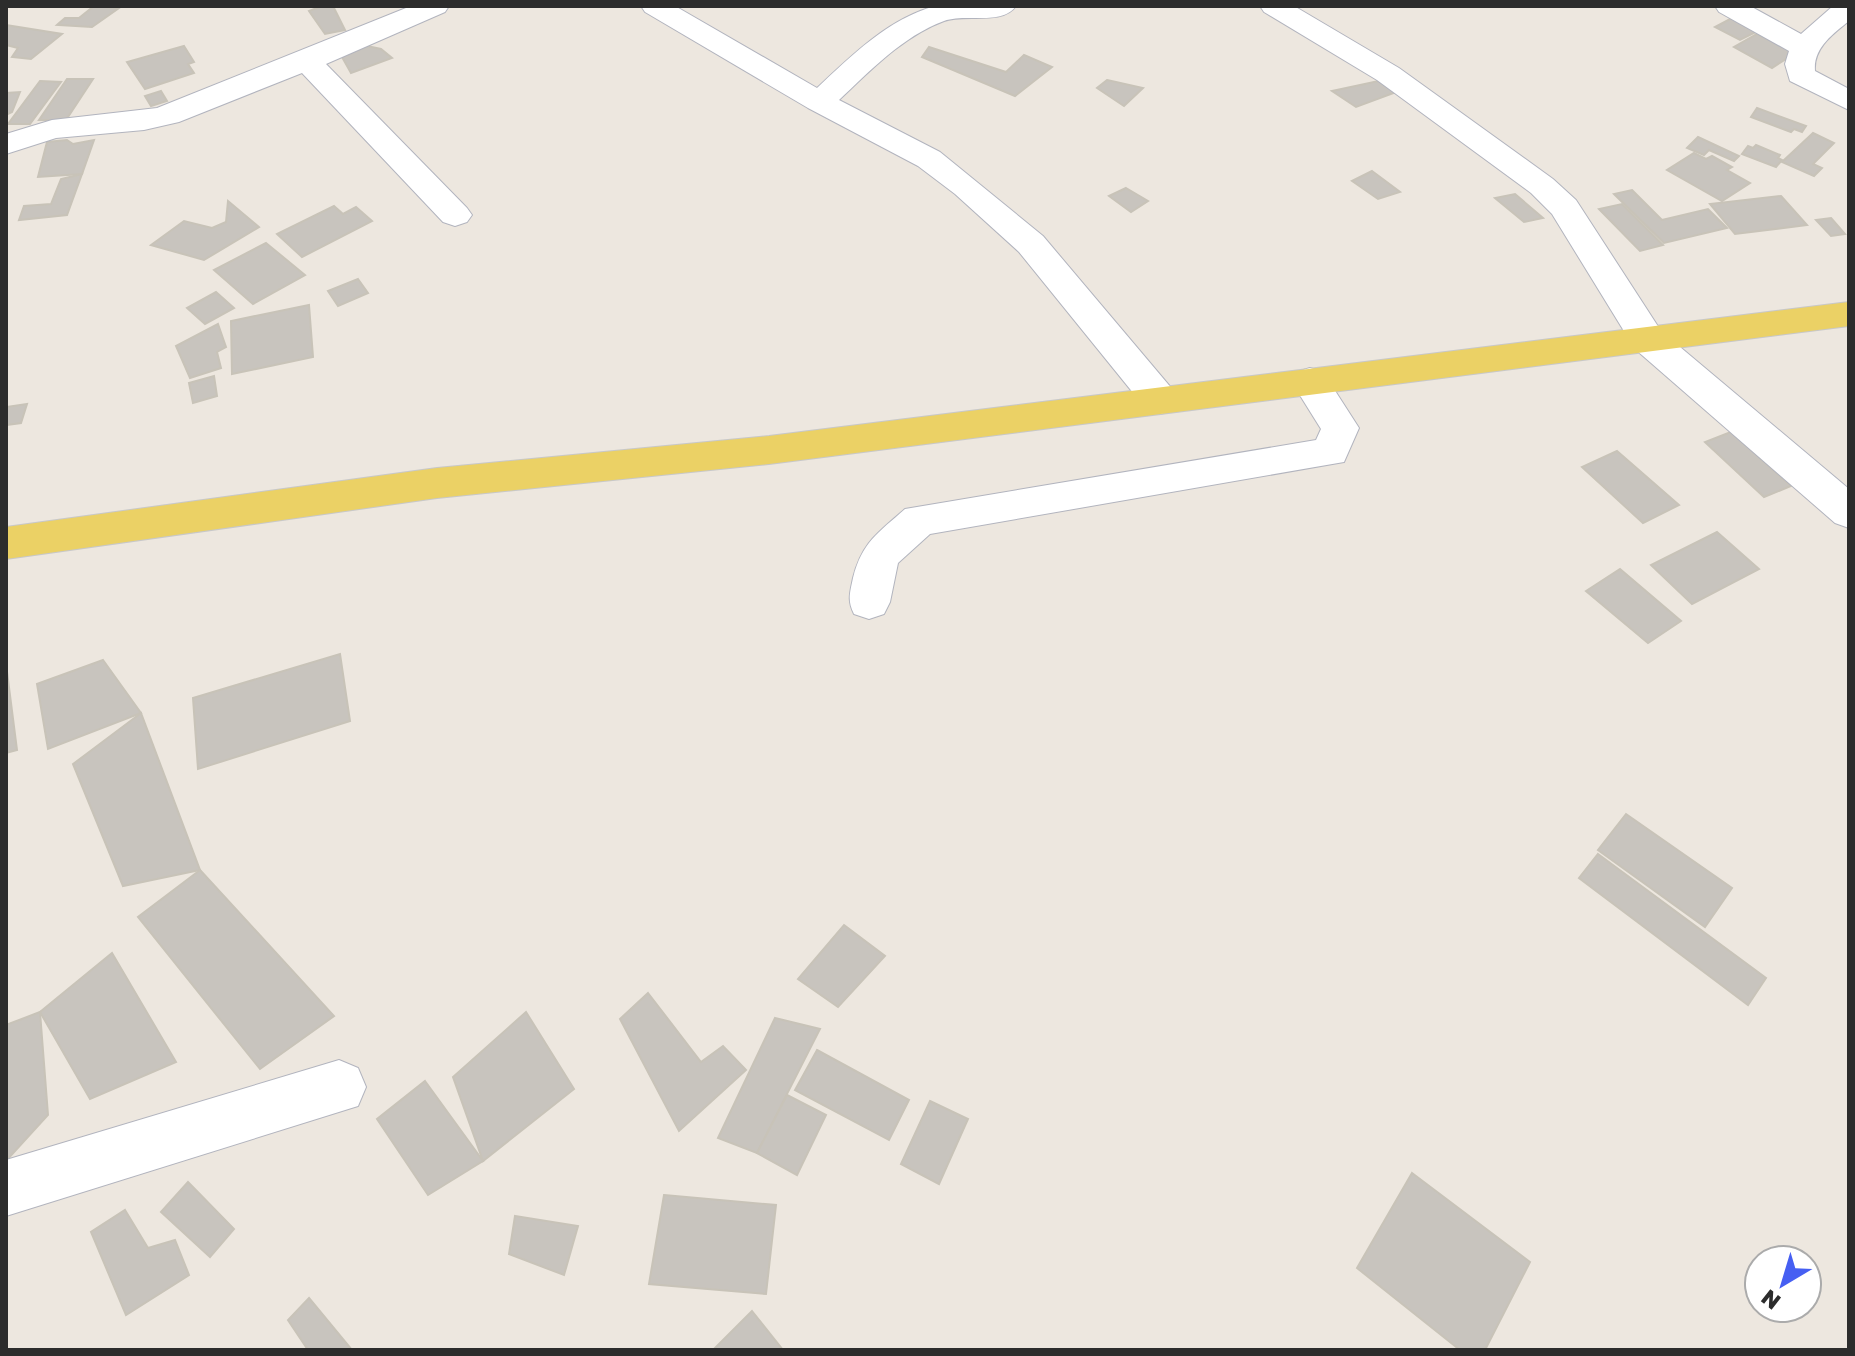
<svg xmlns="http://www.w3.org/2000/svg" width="1855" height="1356" viewBox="0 0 1855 1356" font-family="'Golos Text',sans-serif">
	<rect width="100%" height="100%" fill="#ede7df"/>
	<g fill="#c8c4be" stroke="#c8c3b8" stroke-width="2">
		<path d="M94,6L119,8L92,27L57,25L65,18H79Z"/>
		<path d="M322,6H333L345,30L325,34L309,11Z"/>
		<path d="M1734,17L1758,31L1740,40L1715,27Z"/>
		<path d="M6,25L62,34L31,59L12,57L18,48L6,45Z"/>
		<path d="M1757,34L1795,53L1772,68L1734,47Z"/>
		<path d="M184,46L194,62L188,64L194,73L145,89L127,62Z"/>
		<path d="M367,46L381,49L392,58L351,73L342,57Z"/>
		<path d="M929,47L1006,72L1024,55L1052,67L1015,96L922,57Z"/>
		<path d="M67,79H93L66,120H39Z"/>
		<path d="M1107,80L1143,88L1124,106L1097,88Z"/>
		<path d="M1383,80L1399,91L1356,107L1332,91Z"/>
		<path d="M40,81L61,82L30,124H8Z"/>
		<path d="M161,91L167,101L151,106L145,96Z"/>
		<path d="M20,92L12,112L6,115V93Z"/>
		<path d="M1757,108L1806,126L1802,132L1794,129L1791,132L1751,117Z"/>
		<path d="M1813,133L1834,143L1813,164L1822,168L1814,176L1782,162Z"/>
		<path d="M1698,137L1739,156L1734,161L1709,150L1704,155L1687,148Z"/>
		<path d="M67,140L73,144L94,140L82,174L38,177L47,142Z"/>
		<path d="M1756,145L1780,155L1778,158L1782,160L1776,167L1742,154L1748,146L1753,148Z"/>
		<path d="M1694,153L1706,159L1712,156L1732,167L1727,170L1750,183L1722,201L1667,170Z"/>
		<path d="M1372,171L1400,192L1378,199L1352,181Z"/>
		<path d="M82,174L67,215L19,220L24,206L51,204L61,179Z"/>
		<path d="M1126,188L1148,201L1131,212L1109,196Z"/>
		<path d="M1632,190L1662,220L1708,209L1727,228L1664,243L1614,194Z"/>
		<path d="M1515,194L1543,218L1524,222L1495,198Z"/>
		<path d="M1781,196L1807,225L1735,234L1710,204Z"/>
		<path d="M228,201L259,227L204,260L151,245L184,221L212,228L226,222Z"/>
		<path d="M1622,204L1663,245L1640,251L1599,209Z"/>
		<path d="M334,206L343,214L356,207L372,221L302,257L277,234Z"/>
		<path d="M1831,218L1845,234L1831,236L1816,220Z"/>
		<path d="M266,243L305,275L253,304L214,270Z"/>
		<path d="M358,279L368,293L338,306L328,291Z"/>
		<path d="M216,292L234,308L205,324L187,308Z"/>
		<path d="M309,305L313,357L232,374L231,321Z"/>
		<path d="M218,324L226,347L217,352L221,368L190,378L176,346Z"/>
		<path d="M214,376L217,396L193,403L189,383Z"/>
		<path d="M27,404L21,423L6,425V407Z"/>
		<path d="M1731,432L1791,486L1764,497L1705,442Z"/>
		<path d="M1617,451L1679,505L1643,523L1582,467Z"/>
		<path d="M1717,532L1759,569L1692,604L1651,565Z"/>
		<path d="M1620,569L1681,621L1648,643L1586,591Z"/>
		<path d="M340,654L350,721L198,769L193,698Z"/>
		<path d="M103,660L141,713L48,749L37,684Z"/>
		<path d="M6,664L17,750L6,753Z"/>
		<path d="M141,713L200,870L123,886L73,764Z"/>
		<path d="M1626,814L1732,888L1705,927L1598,850Z"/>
		<path d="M1598,854L1766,978L1748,1005L1579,878Z"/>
		<path d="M200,870L334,1016L260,1069L138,917Z"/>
		<path d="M844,925L885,956L838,1007L798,979Z"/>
		<path d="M112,953L176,1062L90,1099L40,1012Z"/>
		<path d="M648,993L701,1062L723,1046L746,1070L679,1131L620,1019Z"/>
		<path d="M40,1012L48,1115L6,1161V1025Z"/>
		<path d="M526,1012L574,1089L483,1161L453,1077Z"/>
		<path d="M775,1018L820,1029L757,1153L718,1138Z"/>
		<path d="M817,1050L909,1100L889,1140L795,1090Z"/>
		<path d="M425,1081L483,1161L428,1195L377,1119Z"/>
		<path d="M787,1095L826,1115L797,1175L757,1153Z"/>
		<path d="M930,1101L968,1119L939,1184L901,1164Z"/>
		<path d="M1412,1173L1530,1262L1485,1350H1460L1357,1268Z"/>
		<path d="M188,1182L234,1229L210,1257L161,1212Z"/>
		<path d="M664,1195L776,1205L766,1294L649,1284Z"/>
		<path d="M125,1210L148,1248L175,1240L189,1275L126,1315L91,1232Z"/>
		<path d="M515,1216L578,1226L564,1275L509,1254Z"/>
		<path d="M309,1298L352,1350H308L288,1320Z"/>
		<path d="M752,1311L783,1350H713Z"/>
	</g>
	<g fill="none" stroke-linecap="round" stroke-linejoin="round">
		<g stroke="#b2b4be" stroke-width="2">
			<g id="minor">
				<path d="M411,6H449L445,12L326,64L467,208L472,215L467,222L455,226L443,222L302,73L179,122L144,130L56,138L6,154V134L52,120L157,108Z"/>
				<path d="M641,6H675L817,88C851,56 888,19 935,6H1016C1002,26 965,13 944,21C903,36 870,71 839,100L940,152L1043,236L1173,390L1179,400L1173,410L1160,414L1147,410L1019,252L955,194L918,166L808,108L645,12Z"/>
				<path d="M1260,6H1294L1399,68L1553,179L1576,200L1661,331L1849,489V528L1835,523L1635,349L1552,214L1531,193L1377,80L1264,12Z"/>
				<path d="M1715,6H1750L1801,34L1833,6H1849V21C1833,34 1813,48 1815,71L1849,89V110L1790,81L1785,64L1789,51L1719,12Z"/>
				<path d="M1310,368L1323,372L1359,428L1344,462L930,534L898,563L890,602L884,614L869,619L854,614C847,600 850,593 853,578C862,542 878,533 905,509L1316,440L1321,429L1291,381L1297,372Z"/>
				<path d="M339,1060L358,1068L366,1087L358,1106L6,1216V1160Z"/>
			</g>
		</g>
		<g stroke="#c8c8c8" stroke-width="2">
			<path id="major" d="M1849,302V326L769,464L437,498L6,559V527L437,468L769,436Z"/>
		</g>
		<use href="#minor" fill="#fff" fill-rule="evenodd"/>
		<use href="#major" fill="#ebd165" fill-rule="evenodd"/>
	</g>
	<rect width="1855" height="1356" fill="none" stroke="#2c2c2c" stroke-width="16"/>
	<g transform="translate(1783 1284) rotate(218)"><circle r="38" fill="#ffffff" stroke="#ababab" stroke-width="2"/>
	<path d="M0-6L14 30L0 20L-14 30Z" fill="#465ff2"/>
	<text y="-12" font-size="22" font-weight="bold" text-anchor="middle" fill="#2c2c2c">N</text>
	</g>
</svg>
